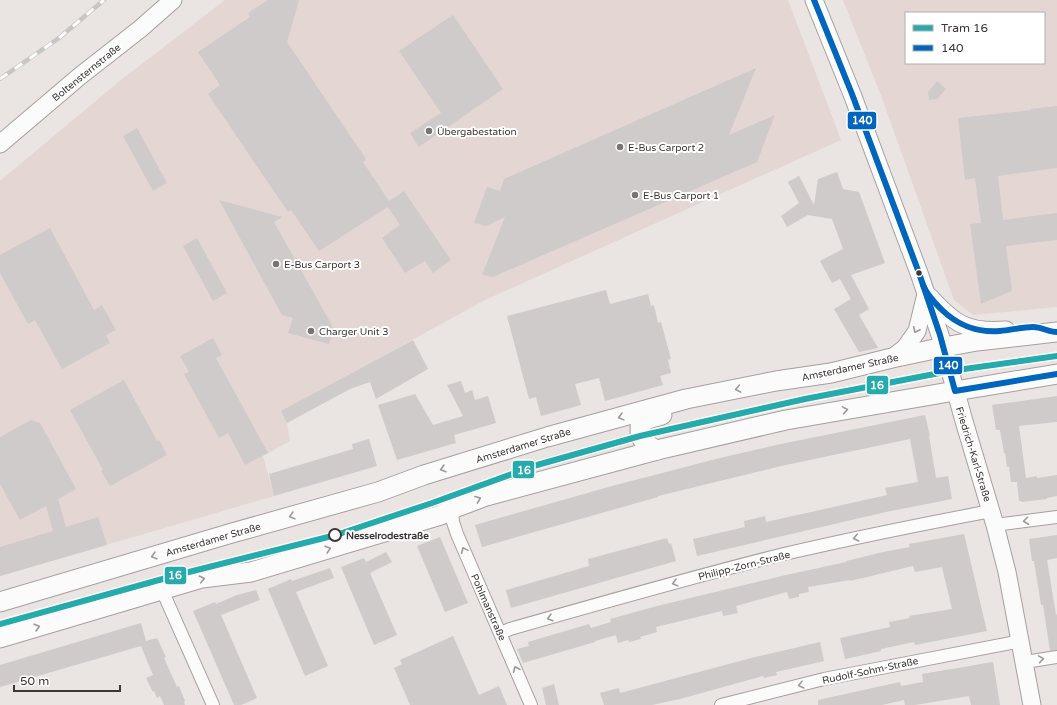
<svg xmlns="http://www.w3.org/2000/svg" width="1057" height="705" viewBox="0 0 1057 705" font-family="'Varela Round',sans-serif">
	<rect width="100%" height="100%" fill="#eae4e2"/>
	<g fill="#e4d6d3" fill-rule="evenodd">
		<path d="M225,0H788L841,140L485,300L282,411L287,423L290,441L263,456L274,496L0,576V181L121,80Z"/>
		<path d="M843,0H1057V307L973,315L954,300L882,98ZM906,13H1044V63H906Z"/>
	</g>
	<g fill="#cfcbca">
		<path d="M268,0H299L287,42L366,159L363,162L389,201L404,191L451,260L433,273L425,261L405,273L382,238L400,225L388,207L319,251L291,210L288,212L208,94L220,85L198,52L250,17L248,13Z"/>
		<path d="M453,15L503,89L419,147L410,133L441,113L399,51Z"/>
		<path d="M756,68L729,135L775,115L757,162L493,277L482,275L505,217L486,226L474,223L487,187L500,191L504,179Z"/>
		<path d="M937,81L946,89L937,99L929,100L928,92Z"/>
		<path d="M1057,106V168L998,176L1003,220L1057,213V240L1006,246L1012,291L981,304L970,224L981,223L975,178L965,180L958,118L1031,110V109Z"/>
		<path d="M137,128L167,183L153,191L123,136Z"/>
		<path d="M837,172L843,189L859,192L885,263L851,275L869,309L859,315L878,348L859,352L834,309L851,299L840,279L832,283L820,261L843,249L832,219L808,215L787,227L781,216L799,203L788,182L799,176L814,205L818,179Z"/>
		<path d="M219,200L282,217L274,222L334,329L329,344L288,333L293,318L282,315Z"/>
		<path d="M50,228L94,310L102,305L116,330L106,335L110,343L62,369L35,320L28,324L0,273V255Z"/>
		<path d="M197,238L227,293L213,301L183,246Z"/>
		<path d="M606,290L610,304L648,294L651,306L654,305L658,323L661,322L671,359L668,360L671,373L660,376L663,385L605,401L599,378L575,384L581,405L541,416L536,397L529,399L507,316Z"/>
		<path d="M213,338L222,355L216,358L268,453L245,465L228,433L219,438L184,374L189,372L180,356Z"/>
		<path d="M413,340L428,369L376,399L370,382L350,389L287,423L281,411Z"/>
		<path d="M124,380L157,441L159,440L167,455L110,486L101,471L103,470L70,410Z"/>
		<path d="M461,381L465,393L472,390L475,400L488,396L496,423L454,435L456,443L397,460L378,405L415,394L433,425L463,416L447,385Z"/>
		<path d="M1057,396V422L1019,426L1026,478L1037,476V478L1057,475V496L1047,498V499L1022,502L1021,501H1019L1017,482H1011L1009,467H1007L1005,453H1004L1000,430H996L992,405Z"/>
		<path d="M925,415L930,436H929L936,478L948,476L952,499L886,512L697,556L693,539L745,527L744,521L765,516L766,522L887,495L885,488L918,482L910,439L781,466L658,496V497L482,547L475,525L612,486L716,459L776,445Z"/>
		<path d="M31,420L40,423L76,489L58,499L66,527L98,517L107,545L0,576V547L53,531L46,506L20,520L0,484V437Z"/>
		<path d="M369,439L377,466L274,496L269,474L353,449L352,444Z"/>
		<path d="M964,534L987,631L915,645L914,642L881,649V651L845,659L840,638L890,627L889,622L910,618L909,616L952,609L942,567L915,572L913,566L850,581V580L808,587L809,592L799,594V597L789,599L787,592L736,606L738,613L723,616L722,611L656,627L657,632L640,637L641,639L629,642L628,640L618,643L616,635L595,641V642L523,663L517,649L529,646L528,642L589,624L591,628L611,622L610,619L657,606L786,575L846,562V561L883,552L910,547L909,544Z"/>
		<path d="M1057,535V558L1047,560L1056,615L1057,614V650L1050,651L1043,605H1041L1034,561H1032L1029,539Z"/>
		<path d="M440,537L468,603L445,612L417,546Z"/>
		<path d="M667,538L669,544L671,543L676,561L511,608L506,590L589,566L588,559Z"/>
		<path d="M386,552L392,562L370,573L397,635L374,645L341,567L364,558L366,562Z"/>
		<path d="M330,568L334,578L296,592L328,666L305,676L268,589L291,579L292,581Z"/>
		<path d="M256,590L260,600L221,615L257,698L241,705H234L193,611L215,602L216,604L237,595Z"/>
		<path d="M141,623L146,641L157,638L166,657L164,658L177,687L179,686L185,701L184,702L185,705H164L160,696L157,698L154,691L153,692L146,678L153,675L141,646L0,687V665Z"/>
		<path d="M453,636L479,695L499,686L507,705H410L394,668L402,664L400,660Z"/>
		<path d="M820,642L824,661L776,672L777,675L764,678L763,676L680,699L652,705H604L600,693L619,688L620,693L755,657Z"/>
		<path d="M993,662L1000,705H971L969,696L915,705H905L904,700L882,705H818V700L900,682L901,686L923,682L922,674Z"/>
		<path d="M554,684L559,705H546L542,688Z"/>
	</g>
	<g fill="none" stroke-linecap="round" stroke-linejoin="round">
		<g stroke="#a5a09f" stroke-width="14">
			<g id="street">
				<path d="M452,509L453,522L457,534L531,705"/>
				<path d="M995,525L1057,517"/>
				<path d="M162,590L213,705"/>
				<path d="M501,633L510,629C601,603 692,577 784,554C853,538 922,524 991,511"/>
				<path d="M1025,662L1057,657"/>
				<path d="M721,705L824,679L1021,641"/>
			</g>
		</g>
		<g stroke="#a5a09f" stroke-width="19">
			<g id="secondary">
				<path d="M814,0L852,94L919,273L940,335L964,421L995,525L1007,572L1032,705"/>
				<path d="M0,144L80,76L140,29L173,0"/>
				<path d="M930,297C954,324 968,333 1006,330"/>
				<path d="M892,358L905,348L917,331L926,294"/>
			</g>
		</g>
		<g stroke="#a5a09f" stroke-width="21">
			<g id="primary">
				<path d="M657,450C646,445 639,440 640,427L645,420L662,415"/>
				<path d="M0,602L232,533L378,492L424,475L547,437L686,399L776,381L831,373L892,358L944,347L977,341L1057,332"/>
				<path d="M0,638L202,578L251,572L441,515L452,509L486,496L657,450L786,420L955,391L1057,374"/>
			</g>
		</g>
		<use href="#street" stroke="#fcfbfb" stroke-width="12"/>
		<use href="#secondary" stroke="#fcfbfb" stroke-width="17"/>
		<use href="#primary" stroke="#fcfbfb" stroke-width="19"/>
		<g stroke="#c8c6c5" stroke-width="4.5">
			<path id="rail" d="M0,79L59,38L104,0"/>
		</g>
		<use href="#rail" stroke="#fff" stroke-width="3" stroke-dasharray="9" stroke-linecap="butt"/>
		<g stroke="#fff" stroke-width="9">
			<g id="bus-1">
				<path d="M814,0L852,94L919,273L940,335L955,391L1057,374"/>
				<path d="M923,285C927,295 934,302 941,309C957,325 978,333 1000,331C1011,330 1022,327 1033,327C1042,327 1048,332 1057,332"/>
			</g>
		</g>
		<use href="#bus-1" stroke="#0065bd" stroke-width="6"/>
		<g stroke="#fff" stroke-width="9">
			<path id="tram-1" d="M0,624L177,575L336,535L432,503L537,465L640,436L805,399L950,371L1057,356"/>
		</g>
		<use href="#tram-1" stroke="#25abac" stroke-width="6"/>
	</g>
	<defs><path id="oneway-chevron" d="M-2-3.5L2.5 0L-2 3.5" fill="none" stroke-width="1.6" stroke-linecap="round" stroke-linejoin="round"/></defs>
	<g stroke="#9c9998">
		<use href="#oneway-chevron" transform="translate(916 330) rotate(115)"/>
		<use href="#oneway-chevron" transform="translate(738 389) rotate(169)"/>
		<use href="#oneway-chevron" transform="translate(845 410) rotate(-10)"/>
		<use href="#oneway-chevron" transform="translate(621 417) rotate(165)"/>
		<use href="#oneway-chevron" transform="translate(443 469) rotate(163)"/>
		<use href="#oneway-chevron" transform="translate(478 499) rotate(-21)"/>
		<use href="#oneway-chevron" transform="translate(292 516) rotate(164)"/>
		<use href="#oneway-chevron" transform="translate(1026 521) rotate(173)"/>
		<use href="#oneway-chevron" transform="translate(856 538) rotate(167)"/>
		<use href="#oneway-chevron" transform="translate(328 549) rotate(-17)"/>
		<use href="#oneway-chevron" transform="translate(464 550) rotate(-114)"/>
		<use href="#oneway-chevron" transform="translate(154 556) rotate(164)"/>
		<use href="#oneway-chevron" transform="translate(202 579) rotate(-12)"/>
		<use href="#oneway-chevron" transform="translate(675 583) rotate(165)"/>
		<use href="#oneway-chevron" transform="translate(550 618) rotate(164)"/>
		<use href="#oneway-chevron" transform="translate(37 627) rotate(-16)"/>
		<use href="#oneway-chevron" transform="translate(1041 659) rotate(-9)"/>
		<use href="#oneway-chevron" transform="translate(516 669) rotate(-113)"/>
		<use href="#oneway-chevron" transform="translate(801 685) rotate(166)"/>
	</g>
	<g fill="#797472" stroke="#fff" stroke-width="1.5">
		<circle cx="429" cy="131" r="4"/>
		<circle cx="620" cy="147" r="4"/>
		<circle cx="635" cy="195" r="4"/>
		<circle cx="276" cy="264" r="4"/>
		<circle cx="311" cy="331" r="4"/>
	</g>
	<circle fill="#3c3736" stroke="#fff" stroke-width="1.5" cx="919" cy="273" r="3.5"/>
	<circle fill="#fff" stroke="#3c3736" stroke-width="2" cx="335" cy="535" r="6"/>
	<g text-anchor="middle" stroke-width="4" stroke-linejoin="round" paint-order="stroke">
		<g font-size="10" fill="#3c3736" stroke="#fff">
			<text transform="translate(86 72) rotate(-39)" y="4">Boltensternstraße</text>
			<text transform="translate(850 367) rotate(-12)" y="4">Amsterdamer Straße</text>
			<text transform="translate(523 445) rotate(-17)" y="4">Amsterdamer Straße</text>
			<text transform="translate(974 454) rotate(73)" y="4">Friedrich-Karl-Straße</text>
			<text transform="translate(213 539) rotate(-16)" y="4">Amsterdamer Straße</text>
			<text transform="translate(744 565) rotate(-14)" y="4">Philipp-Zorn-Straße</text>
			<text transform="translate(489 607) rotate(66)" y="4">Pohlmanstraße</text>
			<text transform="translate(870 670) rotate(-12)" y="4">Rudolf-Sohm-Straße</text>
		</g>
		<g font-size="10" fill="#3c3736" stroke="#fff" text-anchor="start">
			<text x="437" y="135">Übergabestation</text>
			<text x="628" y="151">E-Bus Carport 2</text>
			<text x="643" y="199">E-Bus Carport 1</text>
			<text x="284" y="268">E-Bus Carport 3</text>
			<text x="319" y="335">Charger Unit 3</text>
		</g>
		<g font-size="10" font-weight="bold" fill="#3c3736" stroke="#fff" text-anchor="start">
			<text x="346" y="539">Nesselrodestraße</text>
		</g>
	</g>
	<g stroke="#fff" stroke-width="1.5">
		<rect x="847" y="111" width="30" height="19" rx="4" fill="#0065bd"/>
		<rect x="933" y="356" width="30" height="19" rx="4" fill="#0065bd"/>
		<rect x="866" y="375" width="23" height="20" rx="4" fill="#25abac"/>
		<rect x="512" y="460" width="23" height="19" rx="4" fill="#25abac"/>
		<rect x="164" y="566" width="23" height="19" rx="4" fill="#25abac"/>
	</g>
	<g font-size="11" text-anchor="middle" font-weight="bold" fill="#fff">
		<text x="862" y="124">140</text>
		<text x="948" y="369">140</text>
		<text x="877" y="389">16</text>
		<text x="524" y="474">16</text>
		<text x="175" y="579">16</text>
	</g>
	<rect x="905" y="12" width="140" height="52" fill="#ffffff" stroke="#b1afaf"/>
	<rect x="913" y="25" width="20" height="6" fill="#25abac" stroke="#b1afaf"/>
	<text x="941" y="32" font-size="12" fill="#3c3736">Tram 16</text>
	<rect x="913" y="45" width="20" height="6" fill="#0065bd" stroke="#b1afaf"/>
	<text x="941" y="52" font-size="12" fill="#3c3736">140</text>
	<path d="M14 685v6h106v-6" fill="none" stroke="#3c3736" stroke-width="2"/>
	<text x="20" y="685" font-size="12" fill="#3c3736" stroke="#ffffff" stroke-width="3" paint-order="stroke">50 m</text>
</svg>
